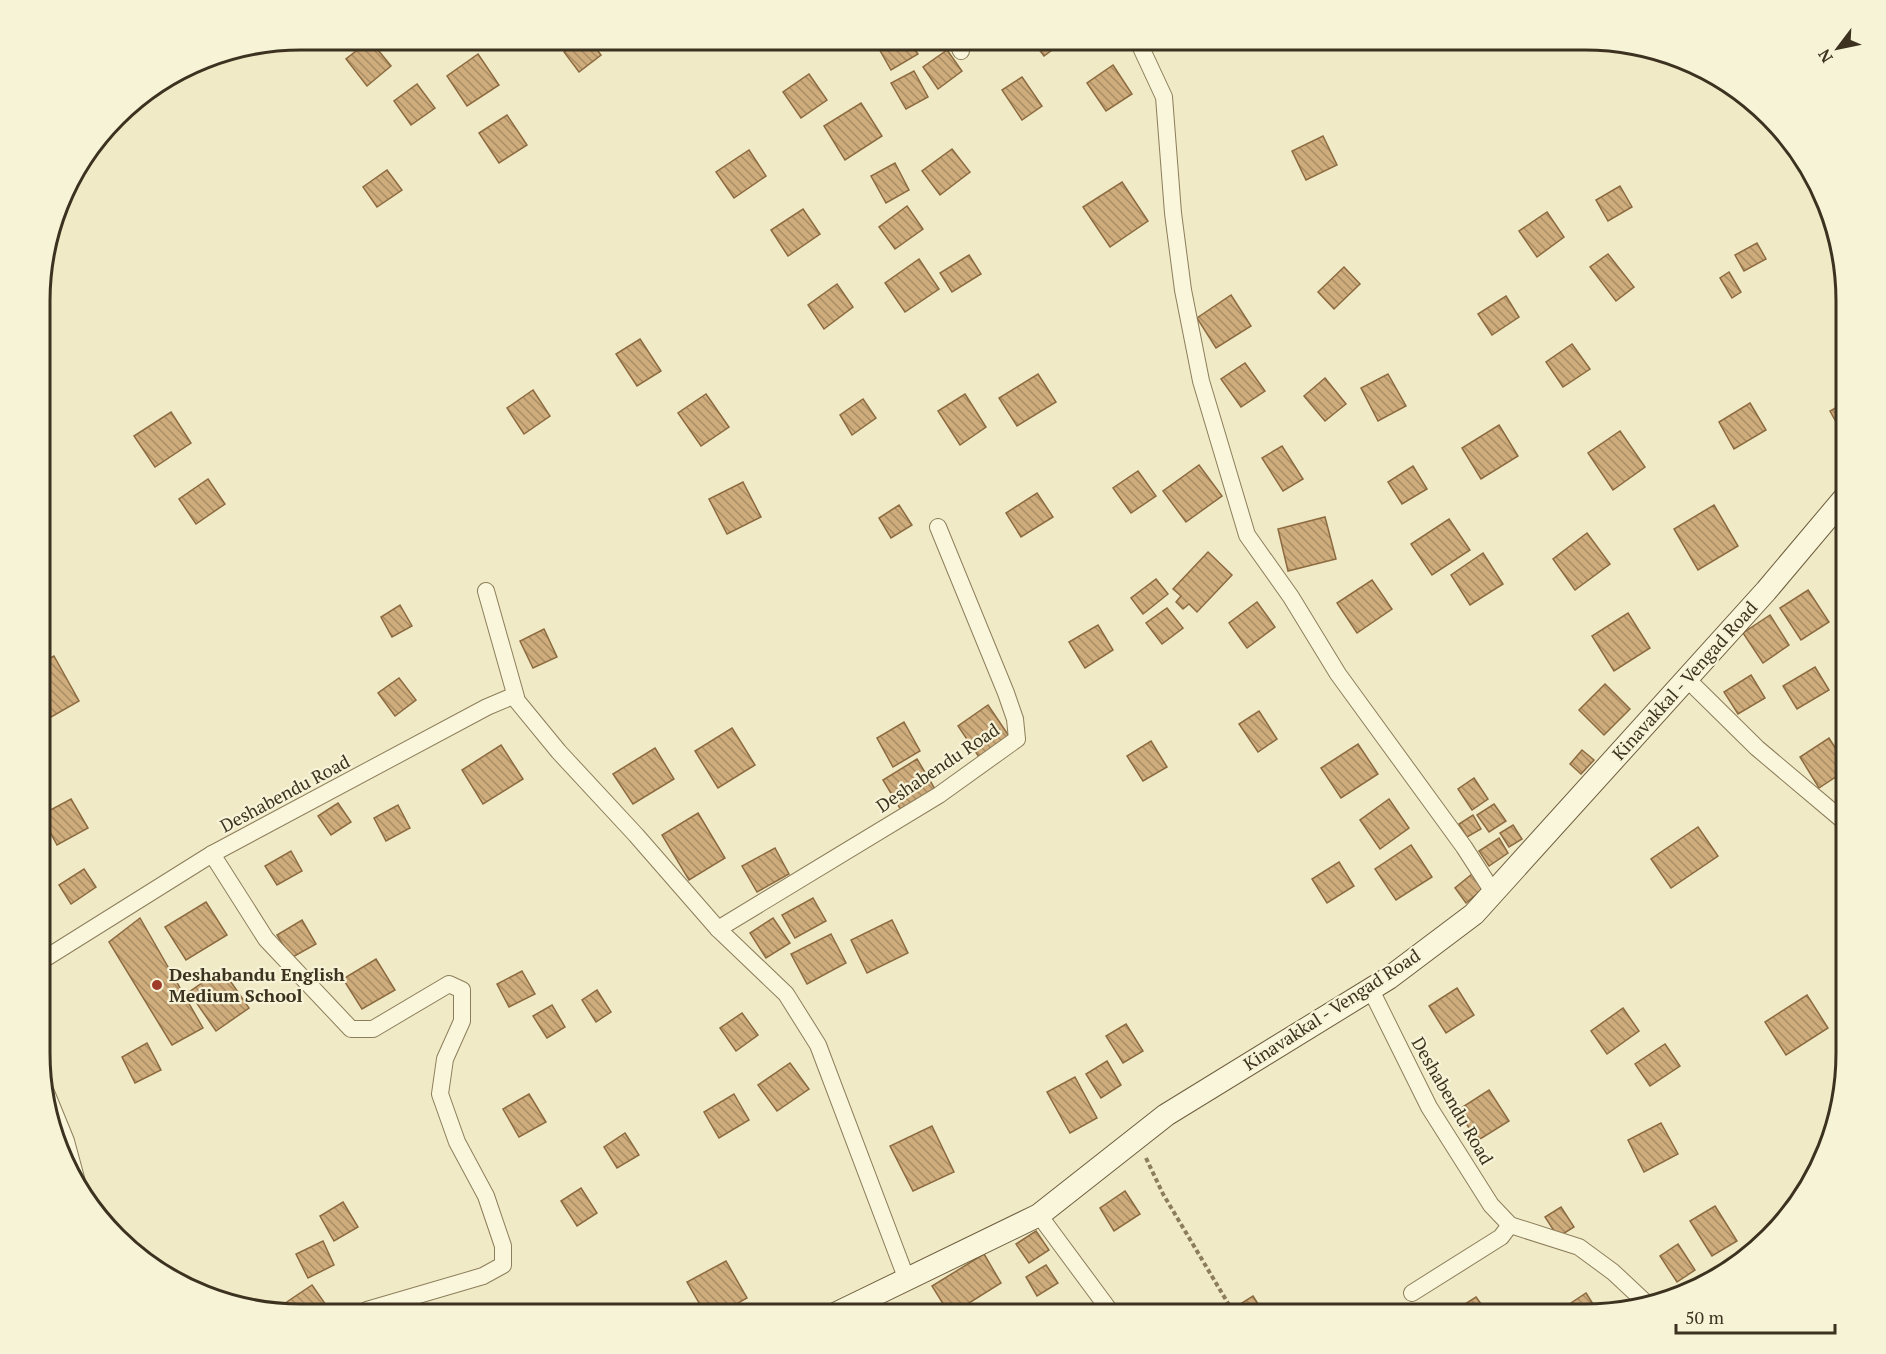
<svg xmlns="http://www.w3.org/2000/svg" width="1886" height="1354" viewBox="0 0 1886 1354" font-family="'PT Serif',serif">
	<defs>
		<pattern id="building-back-hatch" width="6" height="6" patternUnits="userSpaceOnUse" patternTransform="scale(1.5)"><rect width="6" height="6" fill="#cfac7c"/><path d="M-1 5l2 2M0 0l6 6M5-1l2 2" fill="none" stroke="#a98d65"/></pattern>
	</defs>
	<rect width="100%" height="100%" fill="#f0eac7"/>
	<g fill="url(#building-back-hatch)" stroke="#8d6b40" stroke-width="1.5">
		<path d="M581,39H589L601,55L579,72L564,52Z"/>
		<path d="M891,39H908L918,54L891,70L878,47Z"/>
		<path d="M1031,39H1067L1044,56Z"/>
		<path d="M1309,39H1329L1317,49Z"/>
		<path d="M370,40L391,66L367,86L346,59Z"/>
		<path d="M947,50L962,71L938,89L923,67Z"/>
		<path d="M478,54L499,85L467,106L447,76Z"/>
		<path d="M1113,65L1132,94L1106,111L1087,83Z"/>
		<path d="M914,71L928,97L906,109L891,83Z"/>
		<path d="M809,74L827,100L801,118L783,92Z"/>
		<path d="M1022,77L1042,106L1022,120L1002,90Z"/>
		<path d="M417,84L435,108L411,125L394,101Z"/>
		<path d="M861,103L882,136L845,160L824,126Z"/>
		<path d="M507,115L527,145L499,163L479,133Z"/>
		<path d="M1323,136L1337,165L1306,180L1292,151Z"/>
		<path d="M952,149L970,172L940,195L922,171Z"/>
		<path d="M749,150L766,176L734,198L716,172Z"/>
		<path d="M895,163L909,190L886,203L871,176Z"/>
		<path d="M387,170L402,190L377,207L363,187Z"/>
		<path d="M1122,182L1148,221L1110,247L1083,207Z"/>
		<path d="M1620,186L1632,207L1608,221L1596,200Z"/>
		<path d="M907,206L923,229L895,249L879,227Z"/>
		<path d="M803,209L820,234L788,256L771,230Z"/>
		<path d="M1547,212L1564,237L1537,257L1519,231Z"/>
		<path d="M1757,243L1766,259L1744,271L1735,255Z"/>
		<path d="M1608,254L1634,287L1616,301L1590,267Z"/>
		<path d="M969,255L981,274L952,292L940,273Z"/>
		<path d="M919,259L939,289L905,312L885,283Z"/>
		<path d="M1344,267L1360,284L1334,309L1318,292Z"/>
		<path d="M1729,272L1741,292L1732,298L1720,278Z"/>
		<path d="M837,284L853,307L824,329L808,305Z"/>
		<path d="M1231,295L1251,326L1216,348L1197,318Z"/>
		<path d="M1506,296L1519,317L1492,335L1478,314Z"/>
		<path d="M640,339L661,371L637,386L616,354Z"/>
		<path d="M1572,344L1590,369L1563,387L1546,362Z"/>
		<path d="M1245,363L1265,391L1241,407L1221,379Z"/>
		<path d="M1038,374L1056,402L1017,426L999,398Z"/>
		<path d="M1388,374L1406,406L1378,421L1361,388Z"/>
		<path d="M1325,378L1346,404L1325,421L1304,396Z"/>
		<path d="M533,390L550,416L524,434L507,408Z"/>
		<path d="M706,394L729,427L701,446L678,413Z"/>
		<path d="M965,394L986,427L960,445L938,411Z"/>
		<path d="M863,399L876,418L852,435L840,415Z"/>
		<path d="M1846,402V440L1830,411Z"/>
		<path d="M1750,403L1766,430L1734,449L1719,422Z"/>
		<path d="M171,412L191,443L155,467L134,436Z"/>
		<path d="M1499,425L1518,456L1481,479L1462,448Z"/>
		<path d="M1620,431L1645,467L1613,490L1588,453Z"/>
		<path d="M1282,446L1303,479L1283,491L1262,458Z"/>
		<path d="M1199,465L1222,496L1186,522L1163,491Z"/>
		<path d="M1413,466L1427,489L1402,504L1388,482Z"/>
		<path d="M1138,471L1156,496L1131,513L1113,488Z"/>
		<path d="M208,479L225,504L196,524L179,499Z"/>
		<path d="M743,482L761,517L727,534L709,499Z"/>
		<path d="M1037,493L1053,517L1021,537L1006,513Z"/>
		<path d="M899,505L912,525L891,538L879,518Z"/>
		<path d="M1714,505L1738,546L1698,570L1674,529Z"/>
		<path d="M1325,517L1336,559L1288,571L1278,529Z"/>
		<path d="M1449,519L1470,550L1432,575L1411,544Z"/>
		<path d="M1587,533L1610,564L1575,590L1553,559Z"/>
		<path d="M1208,552L1232,575L1197,612L1189,604L1183,609L1176,602L1181,596L1173,589Z"/>
		<path d="M1483,553L1503,584L1470,605L1451,575Z"/>
		<path d="M1156,579L1168,594L1143,614L1131,598Z"/>
		<path d="M1372,580L1392,609L1357,633L1337,603Z"/>
		<path d="M1808,590L1829,622L1801,640L1780,608Z"/>
		<path d="M1257,602L1275,627L1247,648L1229,623Z"/>
		<path d="M400,605L412,626L392,637L381,617Z"/>
		<path d="M1167,608L1183,628L1162,644L1146,623Z"/>
		<path d="M1628,613L1650,648L1614,671L1592,636Z"/>
		<path d="M1770,615L1789,645L1763,663L1743,633Z"/>
		<path d="M1098,625L1113,650L1085,668L1069,642Z"/>
		<path d="M544,629L557,657L533,668L520,641Z"/>
		<path d="M54,656L79,701L46,720L41,711V663Z"/>
		<path d="M1815,667L1829,690L1797,709L1783,686Z"/>
		<path d="M1751,675L1765,698L1738,714L1724,692Z"/>
		<path d="M399,678L416,700L395,716L378,693Z"/>
		<path d="M1605,684L1630,709L1604,735L1579,710Z"/>
		<path d="M988,705L1011,739L981,760L958,726Z"/>
		<path d="M1259,711L1277,739L1258,752L1239,724Z"/>
		<path d="M904,722L920,751L893,767L877,738Z"/>
		<path d="M732,728L755,765L718,788L695,751Z"/>
		<path d="M1829,738L1846,765V770L1819,788L1800,757Z"/>
		<path d="M1151,741L1167,767L1143,781L1127,756Z"/>
		<path d="M1358,744L1378,774L1341,798L1321,768Z"/>
		<path d="M501,745L523,779L483,804L462,770Z"/>
		<path d="M655,748L674,779L633,804L613,774Z"/>
		<path d="M1582,750L1594,760L1581,774L1570,764Z"/>
		<path d="M917,759L935,789L901,810L883,780Z"/>
		<path d="M1474,778L1488,799L1472,810L1458,789Z"/>
		<path d="M71,799L88,828L57,845L41,815Z"/>
		<path d="M1389,799L1409,828L1380,849L1360,820Z"/>
		<path d="M338,803L351,822L331,835L318,816Z"/>
		<path d="M1494,804L1506,821L1489,832L1477,815Z"/>
		<path d="M398,805L410,828L386,841L374,818Z"/>
		<path d="M698,813L725,858L689,880L662,835Z"/>
		<path d="M1473,815L1481,829L1467,837L1459,824Z"/>
		<path d="M1513,825L1522,839L1509,847L1500,833Z"/>
		<path d="M1698,827L1718,856L1671,888L1651,859Z"/>
		<path d="M1499,838L1508,853L1489,866L1479,851Z"/>
		<path d="M1411,845L1432,877L1396,900L1375,869Z"/>
		<path d="M775,848L789,874L757,892L742,866Z"/>
		<path d="M291,851L302,871L277,885L265,866Z"/>
		<path d="M1339,862L1354,886L1327,903L1312,879Z"/>
		<path d="M84,869L96,887L71,904L59,885Z"/>
		<path d="M1472,874L1483,889L1466,903L1455,888Z"/>
		<path d="M813,898L826,921L795,938L782,915Z"/>
		<path d="M206,902L227,935L186,960L165,927Z"/>
		<path d="M140,918L203,1028L172,1045L109,942Z"/>
		<path d="M773,918L790,943L766,958L750,933Z"/>
		<path d="M302,920L316,944L291,958L277,935Z"/>
		<path d="M892,920L908,953L867,973L851,940Z"/>
		<path d="M831,934L846,963L807,984L791,954Z"/>
		<path d="M376,959L395,990L362,1009L343,979Z"/>
		<path d="M222,969L249,1008L216,1031L189,992Z"/>
		<path d="M522,971L535,994L509,1007L497,984Z"/>
		<path d="M1457,988L1474,1015L1446,1033L1429,1006Z"/>
		<path d="M597,990L611,1012L596,1022L582,1000Z"/>
		<path d="M1807,995L1828,1028L1786,1055L1765,1022Z"/>
		<path d="M552,1005L565,1027L547,1038L533,1016Z"/>
		<path d="M1623,1008L1639,1031L1607,1054L1591,1031Z"/>
		<path d="M742,1013L758,1035L736,1051L720,1028Z"/>
		<path d="M1126,1024L1143,1051L1123,1063L1106,1036Z"/>
		<path d="M147,1043L161,1070L135,1083L122,1057Z"/>
		<path d="M1665,1044L1680,1066L1650,1086L1635,1064Z"/>
		<path d="M1107,1061L1121,1085L1101,1098L1086,1074Z"/>
		<path d="M790,1063L809,1089L777,1111L758,1085Z"/>
		<path d="M1075,1077L1097,1118L1070,1133L1047,1092Z"/>
		<path d="M1489,1090L1509,1121L1477,1141L1458,1110Z"/>
		<path d="M529,1094L546,1122L519,1137L503,1109Z"/>
		<path d="M734,1094L749,1120L719,1138L704,1112Z"/>
		<path d="M1661,1123L1678,1154L1644,1172L1628,1140Z"/>
		<path d="M932,1126L954,1172L913,1191L890,1146Z"/>
		<path d="M625,1133L639,1155L617,1168L604,1147Z"/>
		<path d="M581,1188L597,1213L577,1226L561,1201Z"/>
		<path d="M1125,1191L1140,1214L1114,1231L1100,1208Z"/>
		<path d="M343,1202L358,1227L334,1241L320,1216Z"/>
		<path d="M1715,1206L1737,1241L1712,1256L1690,1221Z"/>
		<path d="M1561,1207L1574,1227L1558,1237L1545,1217Z"/>
		<path d="M1036,1231L1049,1250L1029,1263L1016,1244Z"/>
		<path d="M323,1241L334,1265L308,1278L296,1254Z"/>
		<path d="M1678,1244L1695,1270L1677,1282L1660,1256Z"/>
		<path d="M984,1254L1001,1283L950,1315L932,1286Z"/>
		<path d="M726,1261L747,1298L717,1315H706L687,1282Z"/>
		<path d="M1046,1265L1058,1283L1037,1296L1026,1277Z"/>
		<path d="M312,1285L326,1305L312,1314H286L281,1306Z"/>
		<path d="M1586,1293L1598,1312L1570,1315L1565,1307Z"/>
		<path d="M1253,1296L1265,1315H1239L1234,1308Z"/>
		<path d="M1476,1297L1489,1315H1457L1454,1311Z"/>
	</g>
	<g fill="none" stroke-linecap="round" stroke-linejoin="round">
		<g stroke="#8d7e5b" stroke-width="18">
			<g id="minor">
				<path d="M956,39L961,51"/>
				<path d="M1137,39L1164,97L1173,213L1183,290L1201,381L1247,535L1291,597L1338,674L1464,847L1493,892"/>
				<path d="M486,591L516,697"/>
				<path d="M41,635L42,634"/>
				<path d="M1687,679L1757,748L1846,823"/>
				<path d="M212,854L266,939L351,1029H373L449,984L462,990V1021L445,1059L440,1094L457,1142L486,1196L503,1246V1265L483,1276L367,1310L364,1314"/>
				<path d="M718,929L939,795L1017,739L1015,719L1006,693L938,527"/>
				<path d="M41,961L212,854L487,707L513,696L559,752L636,835L718,929L786,994L818,1045L907,1280"/>
				<path d="M1371,990L1429,1107L1491,1205L1510,1225L1579,1247L1613,1272L1644,1301"/>
				<path d="M41,1080L66,1141L79,1189"/>
				<path d="M1039,1215L1113,1315"/>
				<path d="M1412,1293L1501,1237L1510,1225"/>
			</g>
		</g>
		<g stroke="#6e5e3e" stroke-width="24">
			<path id="secondary" d="M833,1315L1039,1215L1166,1115L1389,978L1474,914L1766,591L1846,496"/>
		</g>
		<path stroke="#8d7e5b" stroke-width="4" stroke-dasharray="4.5 3" stroke-linecap="butt" d="M1146,1158L1163,1194L1235,1315"/>
		<use href="#minor" stroke="#faf6db" stroke-width="16"/>
		<use href="#secondary" stroke="#faf6db" stroke-width="22"/>
	</g>
	<circle fill="#9e3b29" stroke="#f7f3d7" stroke-width="2" cx="157" cy="985" r="6"/>
	<g text-anchor="middle" stroke-width="4.5" stroke-linejoin="round" paint-order="stroke">
		<g font-size="18" fill="#3c321f" stroke="#f7f3d7">
			<text transform="translate(1685 681) rotate(-48)" y="6">Kinavakkal - Vengad Road</text>
			<text transform="translate(938 768) rotate(-34)" y="6">Deshabendu Road</text>
			<text transform="translate(285 794) rotate(-28)" y="6">Deshabendu Road</text>
			<text transform="translate(1332 1010) rotate(-33)" y="6">Kinavakkal - Vengad Road</text>
			<text transform="translate(1452 1101) rotate(60)" y="6">Deshabendu Road</text>
		</g>
		<g font-size="18" font-weight="bold" fill="#3c321f" stroke="#f7f3d7" text-anchor="start">
			<text x="169" y="981">Deshabandu English<tspan x="169" dy="21">Medium School</tspan></text>
		</g>
	</g>
	<path d="M0 0H1886V1354H0ZM301 50H1585A251 251 0 0 1 1836 301V1053A251 251 0 0 1 1585 1304H301A251 251 0 0 1 50 1053V301A251 251 0 0 1 301 50Z" fill="#f7f3d7" fill-rule="evenodd"/>
	<path fill="none" stroke="#3c321f" stroke-width="3" d="M301 50H1585A251 251 0 0 1 1836 301V1053A251 251 0 0 1 1585 1304H301A251 251 0 0 1 50 1053V301A251 251 0 0 1 301 50Z"/>
	<g transform="translate(1838 48) rotate(238)" stroke="#f7f3d7" stroke-width="4.5" paint-order="stroke">
	<path d="M0-4.5L10 22L0 15L-10 22Z" fill="#3c321f"/>
	<text y="-9" font-size="16" font-weight="bold" text-anchor="middle" fill="#3c321f">N</text>
	</g>
	<path d="M1676 1324v9h159v-9" fill="none" stroke="#3c321f" stroke-width="3"/>
	<text x="1685" y="1324" font-size="18" fill="#3c321f" stroke="#f7f3d7" stroke-width="4.5" paint-order="stroke">50 m</text>
</svg>
